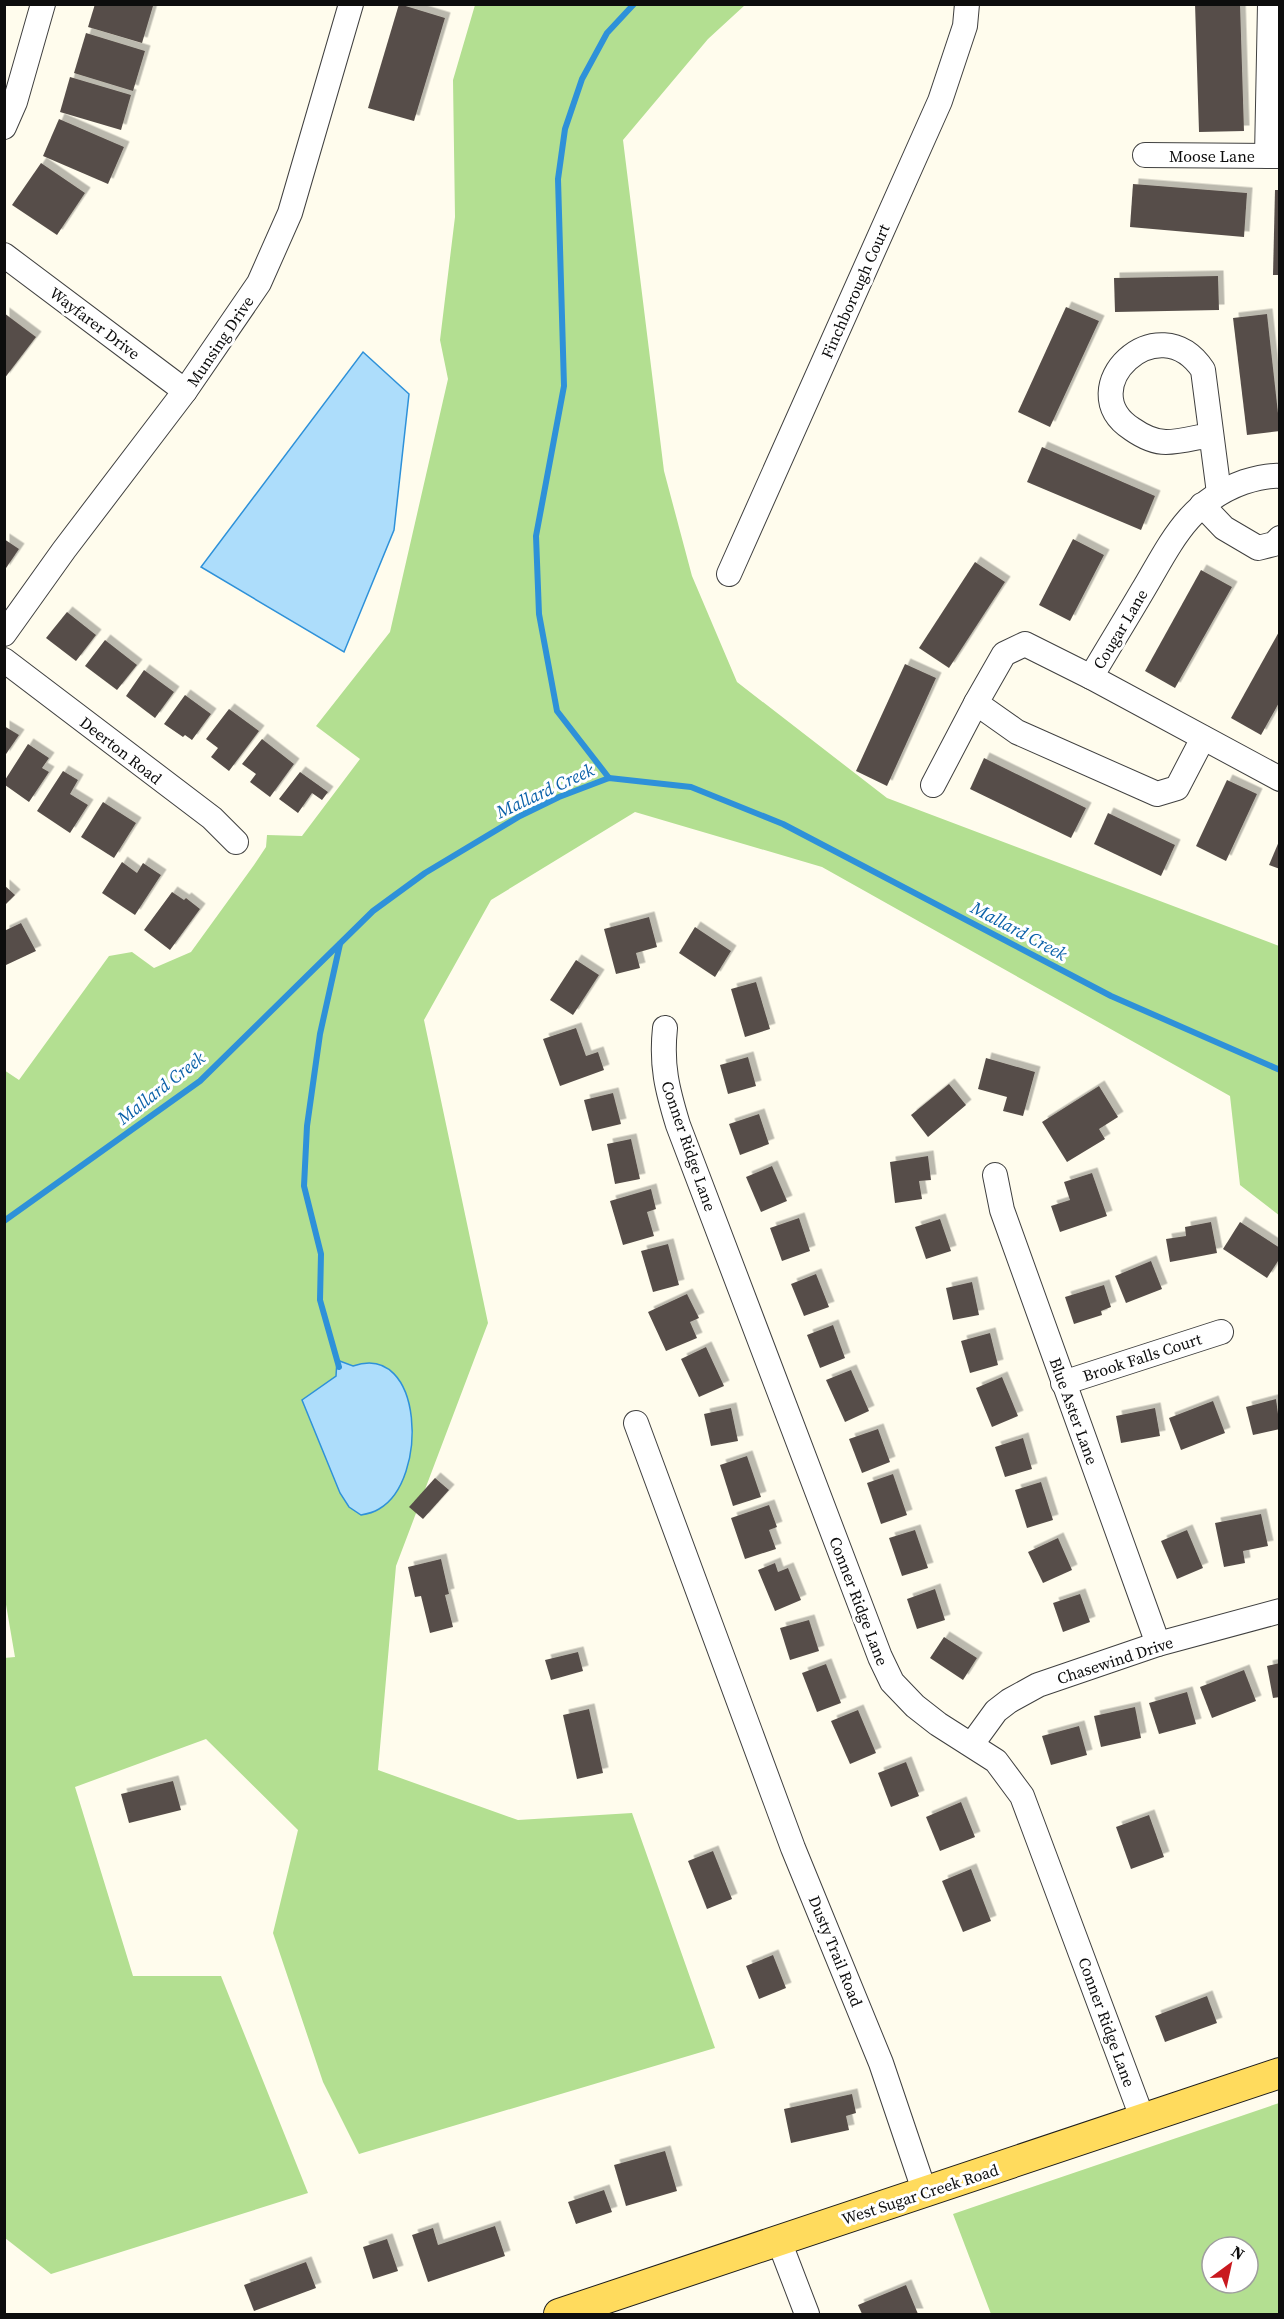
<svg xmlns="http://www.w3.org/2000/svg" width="1284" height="2319" viewBox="0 0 1284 2319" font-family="'Source Serif 4',serif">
	<defs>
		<filter id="shadow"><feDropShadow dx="5.5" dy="-5.5" stdDeviation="0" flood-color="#0004"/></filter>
	</defs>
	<rect width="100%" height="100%" fill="#fffced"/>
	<g fill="#b3df91" fill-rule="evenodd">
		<path d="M475,5H745L708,39L623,140L664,471L692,576L737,682L887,798L1279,946L1280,1216L1240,1185L1230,1096L822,867L635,812L491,900L424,1020L488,1323L396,1566L378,1770L518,1820L632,1813L715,2048L359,2154L323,2082L273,1933L298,1830L206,1739L75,1787L133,1976H221L308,2193L51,2274L5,2238L4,1658L15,1657L4,1593V1070L19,1080L109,956L132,952L154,968L191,952L254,865L266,847L267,835L302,836L360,759L316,726L390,632L448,379L440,340L455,217L453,80Z"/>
		<path d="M1279,2103V2314H991L953,2214ZM1212,2247H1248V2283H1212Z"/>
	</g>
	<g fill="#adddfb" stroke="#2e91d9" stroke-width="1.5">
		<path d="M363,352L409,394L394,530L344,652L201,567Z"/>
		<path d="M337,1360L353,1366C424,1341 429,1481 379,1509C374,1512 367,1514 361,1515L349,1507L340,1493L302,1400L336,1376Z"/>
	</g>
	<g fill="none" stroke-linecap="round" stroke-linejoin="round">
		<g stroke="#2e91d9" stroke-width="6">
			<path d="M609,778L557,711L539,614L536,536L564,386L558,179L565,129L582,79L607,33L634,4"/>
			<path d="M4,1221L200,1081L373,911L425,873L520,816L559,797L609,778L691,787L783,824L1111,996L1280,1070"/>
			<path d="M339,1367L320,1300L321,1254L304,1186L307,1126L320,1034L340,944"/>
		</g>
	</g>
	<g fill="#574e49" filter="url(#shadow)">
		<path d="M95,4L153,6L142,43L88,27Z"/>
		<path d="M399,4L445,18L414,121L368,108Z"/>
		<path d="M1195,4H1240L1244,131L1199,132Z"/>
		<path d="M86,33L145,51L133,91L74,73Z"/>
		<path d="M70,77L131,95L121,130L60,112Z"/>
		<path d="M59,119L124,147L108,184L43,156Z"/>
		<path d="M41,163L85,193L57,235L12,205Z"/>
		<path d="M1133,184L1247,193L1244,237L1130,227Z"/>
		<path d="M1275,190H1280V275H1273Z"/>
		<path d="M1218,276L1219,310L1115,312L1114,278Z"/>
		<path d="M1066,307L1099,321L1050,427L1018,412Z"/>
		<path d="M4,313L36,337L4,379Z"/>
		<path d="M1267,314L1280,431L1247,435L1233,318Z"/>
		<path d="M1042,447L1155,496L1141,530L1027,482Z"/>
		<path d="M4,539L19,549L4,571Z"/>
		<path d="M1073,539L1104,555L1070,621L1039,605Z"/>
		<path d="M975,562L1005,582L949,668L919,648Z"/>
		<path d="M1201,570L1232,587L1175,688L1145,671Z"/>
		<path d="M67,612L96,635L76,661L46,638Z"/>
		<path d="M1280,630V701L1261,735L1231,718Z"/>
		<path d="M105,640L137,665L117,690L85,666Z"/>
		<path d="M905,664L936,678L887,786L856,771Z"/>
		<path d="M144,670L174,692L155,718L126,696Z"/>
		<path d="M185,695L211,714L192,740L185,735L183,737L164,724Z"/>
		<path d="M229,709L259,731L229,771L211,757L218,748L206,739Z"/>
		<path d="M4,726L19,735L4,757Z"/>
		<path d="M262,739L294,764L270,797L250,782L256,774L242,764Z"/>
		<path d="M28,744L49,758L42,768L49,772L29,802L5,785V780Z"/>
		<path d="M984,758L1086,808L1071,838L970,789Z"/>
		<path d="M63,771L78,780L70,794L88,805L70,833L37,811Z"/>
		<path d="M300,772L328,792L322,800L312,793L298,813L279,799Z"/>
		<path d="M1227,780L1257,794L1226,861L1196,846Z"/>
		<path d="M103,802L136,823L114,858L81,837Z"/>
		<path d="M1108,813L1175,845L1161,876L1094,844Z"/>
		<path d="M1280,839V869L1269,865Z"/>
		<path d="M122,862L137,873L143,863L161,875L135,915L102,893Z"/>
		<path d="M4,885L15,895L4,906Z"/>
		<path d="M172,892L184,900L186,898L200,909L170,950L144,930Z"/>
		<path d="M649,917L657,947L636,953L640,968L616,974L604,929Z"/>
		<path d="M21,923L36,951L6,965L4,931Z"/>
		<path d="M695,927L731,951L715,977L679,953Z"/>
		<path d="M576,960L599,975L573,1015L550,1000Z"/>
		<path d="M756,982L770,1029L745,1037L731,989Z"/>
		<path d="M576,1028L586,1056L598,1052L604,1070L560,1086L543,1039Z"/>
		<path d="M748,1057L756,1086L728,1094L720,1065Z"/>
		<path d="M986,1058L1035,1072L1023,1116L1003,1111L1007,1097L978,1089Z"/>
		<path d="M949,1084L966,1105L928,1137L911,1115Z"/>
		<path d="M1099,1086L1118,1117L1099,1129L1105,1139L1067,1162L1042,1122Z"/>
		<path d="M613,1093L621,1124L592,1131L584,1100Z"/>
		<path d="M759,1114L769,1144L740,1155L729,1124Z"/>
		<path d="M631,1139L640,1179L615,1184L607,1144Z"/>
		<path d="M928,1156L931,1180L919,1181L922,1199L895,1203L890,1162Z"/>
		<path d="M772,1166L787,1201L761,1212L746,1177Z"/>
		<path d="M1092,1173L1107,1216L1060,1232L1051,1206L1070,1200L1064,1182Z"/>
		<path d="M651,1189L656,1209L647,1212L654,1236L623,1245L610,1201Z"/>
		<path d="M799,1218L810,1251L782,1261L770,1228Z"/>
		<path d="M940,1219L951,1251L926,1259L915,1227Z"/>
		<path d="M1211,1222L1217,1253L1170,1262L1166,1239L1186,1236L1185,1227Z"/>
		<path d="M1240,1222L1280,1248V1258L1267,1278L1223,1249Z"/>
		<path d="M668,1244L679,1285L653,1292L641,1251Z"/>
		<path d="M1151,1261L1162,1289L1126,1303L1115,1276Z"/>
		<path d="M816,1274L829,1307L804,1316L791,1284Z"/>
		<path d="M972,1282L979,1315L953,1320L946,1288Z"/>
		<path d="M1104,1285L1111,1307L1101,1311L1102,1315L1074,1324L1065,1297Z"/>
		<path d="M687,1294L699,1318L690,1322L697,1338L666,1351L648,1312Z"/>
		<path d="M833,1325L845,1358L820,1368L807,1335Z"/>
		<path d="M990,1333L998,1365L970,1373L961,1341Z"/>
		<path d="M706,1347L724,1386L699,1397L681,1359Z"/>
		<path d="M851,1370L869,1411L845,1422L826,1380Z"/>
		<path d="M1002,1377L1018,1416L992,1427L976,1388Z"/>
		<path d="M1276,1399L1280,1429L1253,1435L1246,1407Z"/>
		<path d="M1213,1401L1225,1433L1181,1450L1169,1418Z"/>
		<path d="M731,1408L738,1441L711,1446L704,1414Z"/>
		<path d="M1155,1408L1160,1436L1121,1443L1116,1416Z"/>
		<path d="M878,1429L890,1462L862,1473L849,1439Z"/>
		<path d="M1023,1438L1032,1469L1005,1477L995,1447Z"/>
		<path d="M747,1456L761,1497L733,1506L720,1465Z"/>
		<path d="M893,1474L907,1515L881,1524L867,1483Z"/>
		<path d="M435,1478L449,1490L423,1519L409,1507Z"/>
		<path d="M1041,1482L1053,1520L1027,1528L1015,1490Z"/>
		<path d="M769,1505L777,1527L769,1530L776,1549L745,1559L731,1518Z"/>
		<path d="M1261,1514L1268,1546L1243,1551L1245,1563L1224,1567L1215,1523Z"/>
		<path d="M915,1530L928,1568L902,1576L889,1538Z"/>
		<path d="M1187,1530L1203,1568L1177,1579L1161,1541Z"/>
		<path d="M1058,1538L1072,1570L1043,1583L1028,1552Z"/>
		<path d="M441,1559L449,1594L445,1595L453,1627L430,1633L421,1596L415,1597L408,1567Z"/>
		<path d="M775,1563L778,1572L788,1568L801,1600L775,1611L758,1570Z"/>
		<path d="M935,1589L945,1620L917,1629L907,1599Z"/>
		<path d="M1080,1594L1090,1622L1063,1632L1053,1603Z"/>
		<path d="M809,1620L819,1651L790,1660L780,1628Z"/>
		<path d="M944,1637L977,1658L963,1680L930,1658Z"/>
		<path d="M578,1652L583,1671L551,1680L545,1660Z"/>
		<path d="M1280,1663V1697L1273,1698L1267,1666Z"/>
		<path d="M826,1664L841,1703L817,1712L802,1673Z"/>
		<path d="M1244,1670L1256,1701L1212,1718L1200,1687Z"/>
		<path d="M1187,1692L1196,1724L1159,1734L1149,1703Z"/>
		<path d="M1135,1707L1141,1738L1101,1747L1094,1716Z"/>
		<path d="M589,1709L603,1773L577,1779L563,1715Z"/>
		<path d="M858,1710L876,1753L850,1764L831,1721Z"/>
		<path d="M1079,1726L1087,1755L1051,1765L1042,1736Z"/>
		<path d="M906,1762L919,1796L891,1807L878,1773Z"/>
		<path d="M173,1781L181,1810L129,1823L121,1794Z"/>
		<path d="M961,1802L975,1837L940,1851L926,1817Z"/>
		<path d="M1149,1815L1164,1857L1131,1869L1116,1827Z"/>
		<path d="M713,1851L732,1899L707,1909L688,1861Z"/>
		<path d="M971,1869L991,1921L963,1932L942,1881Z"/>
		<path d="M773,1955L786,1988L759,1999L746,1966Z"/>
		<path d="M1207,1996L1217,2023L1165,2042L1155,2016Z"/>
		<path d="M852,2094L856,2113L846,2116L849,2130L791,2143L784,2109Z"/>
		<path d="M665,2151L677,2191L626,2206L614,2165Z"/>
		<path d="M604,2190L612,2212L576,2224L568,2202Z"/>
		<path d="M495,2226L505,2256L428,2282L412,2235L433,2228L438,2245Z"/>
		<path d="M387,2239L398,2271L373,2279L363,2247Z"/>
		<path d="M306,2262L316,2288L254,2311L244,2285Z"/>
		<path d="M906,2285L918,2314H862L858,2305Z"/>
	</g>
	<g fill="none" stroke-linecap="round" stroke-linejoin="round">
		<g stroke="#404040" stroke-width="26">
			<g id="minor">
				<path d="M4,127L15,102L43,4"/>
				<path d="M1145,155L1280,156"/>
				<path d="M1267,156L1270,4"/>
				<path d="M4,255L185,391"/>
				<path d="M1211,435C1197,437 1181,442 1166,442C1154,442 1142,436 1132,429C1070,389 1158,303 1203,370L1219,493"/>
				<path d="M1280,476C1268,475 1254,479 1244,482C1188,502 1171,543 1143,590C1126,619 1108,648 1091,677L1280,779"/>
				<path d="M1202,505L1224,528L1258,548L1274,544L1280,538"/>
				<path d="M729,574L940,101L965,26L967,4"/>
				<path d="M4,634L64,550L185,391L259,283L290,213L351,4"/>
				<path d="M4,660L212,818L236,842"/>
				<path d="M1091,677L1025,644L1004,654L976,703L1017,732L1157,794L1177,788L1203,738"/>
				<path d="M933,785L976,703"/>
				<path d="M665,1028C661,1065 667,1089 678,1125L880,1657L892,1682L915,1706L938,1724L996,1761L1022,1796L1143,2120"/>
				<path d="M995,1175L1002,1210L1158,1644"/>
				<path d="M1063,1383L1221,1332"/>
				<path d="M636,1423L793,1848L881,2063L925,2193"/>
				<path d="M972,1744L996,1711L1009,1701L1038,1685L1158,1644L1280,1611"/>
				<path d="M779,2241L807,2314"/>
			</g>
		</g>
		<g stroke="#1e1e1e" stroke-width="32">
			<path id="major" d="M559,2314L1280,2073"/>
		</g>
		<use href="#minor" stroke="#fff" stroke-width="24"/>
		<use href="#major" stroke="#ffdb5d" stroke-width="30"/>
	</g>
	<g text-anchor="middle" stroke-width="6" stroke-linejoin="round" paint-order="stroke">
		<g font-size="16" fill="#0d0d0d" stroke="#fff">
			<text x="1212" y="162">Moose Lane</text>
			<text transform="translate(855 291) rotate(-66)" y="6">Finchborough Court</text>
			<text transform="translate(95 323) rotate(37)" y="6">Wayfarer Drive</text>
			<text transform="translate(220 341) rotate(-56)" y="6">Munsing Drive</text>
			<text transform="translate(1120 629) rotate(-59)" y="6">Cougar Lane</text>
			<text transform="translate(121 750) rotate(38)" y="6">Deerton Road</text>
			<text transform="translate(689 1146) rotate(71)" y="6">Conner Ridge Lane</text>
			<text transform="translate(1142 1357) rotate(-18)" y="6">Brook Falls Court</text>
			<text transform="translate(1074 1411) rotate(70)" y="6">Blue Aster Lane</text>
			<text transform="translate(859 1601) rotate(69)" y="6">Conner Ridge Lane</text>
			<text transform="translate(1115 1660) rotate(-18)" y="6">Chasewind Drive</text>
			<text transform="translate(836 1951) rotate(68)" y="6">Dusty Trail Road</text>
			<text transform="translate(1107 2022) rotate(70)" y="6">Conner Ridge Lane</text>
			<text transform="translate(920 2194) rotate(-18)" y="6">West Sugar Creek Road</text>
		</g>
		<g font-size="18" font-style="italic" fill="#0c62a9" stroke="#fff">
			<text transform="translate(545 791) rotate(-25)" y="6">Mallard Creek</text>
			<text transform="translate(1019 931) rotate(28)" y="6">Mallard Creek</text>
			<text transform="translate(161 1088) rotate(-38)" y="6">Mallard Creek</text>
		</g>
	</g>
	<rect width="1284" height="2319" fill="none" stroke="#0d0d0d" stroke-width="12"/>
	<g transform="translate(1230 2265) rotate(33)"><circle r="28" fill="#ffffff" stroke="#9e9e9e" stroke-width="1.5"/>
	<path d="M0-4.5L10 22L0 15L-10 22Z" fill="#c9191f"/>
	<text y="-9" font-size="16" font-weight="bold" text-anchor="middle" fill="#0d0d0d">N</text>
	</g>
</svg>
